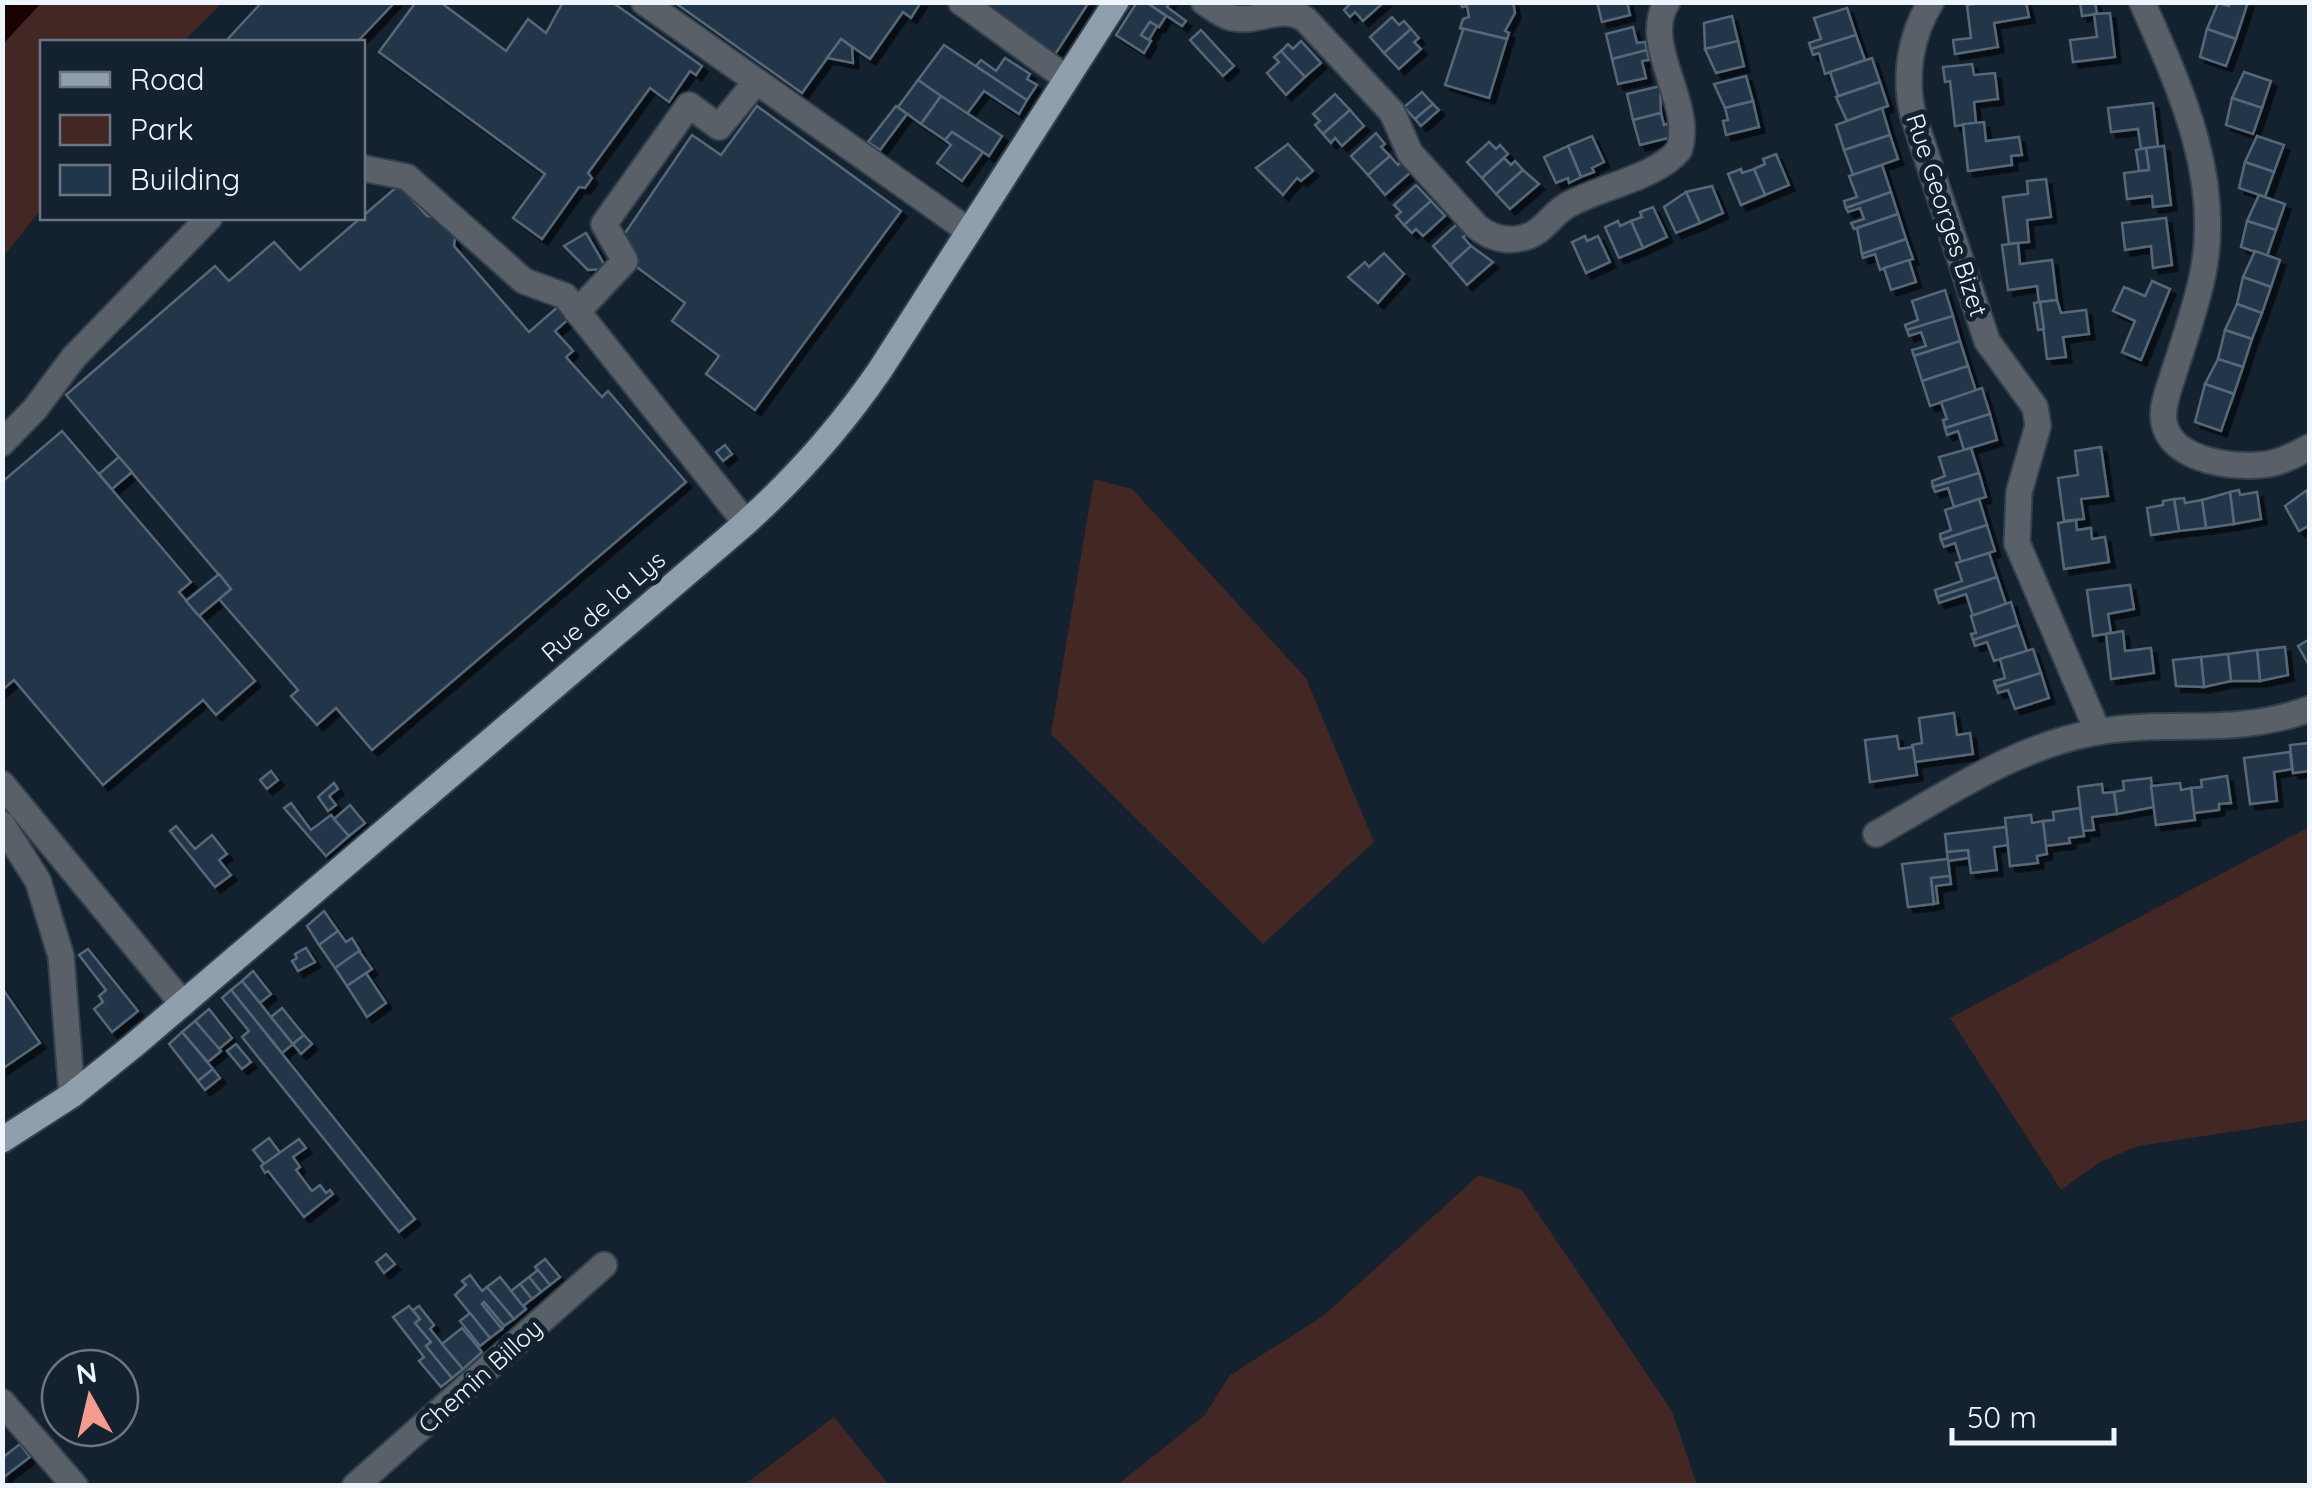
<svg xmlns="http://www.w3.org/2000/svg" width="2312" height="1488" viewBox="0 0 2312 1488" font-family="Quicksand,sans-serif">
	<defs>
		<filter id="shadow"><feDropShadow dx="5.5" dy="5.5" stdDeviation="0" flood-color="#0009"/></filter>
	</defs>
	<rect width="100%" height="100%" fill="#142230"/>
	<g fill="#422724">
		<path d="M41,3H222L183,42H42V208L3,257L2,45Z"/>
		<path d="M1094,479L1132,489L1306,678L1374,842L1263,944L1051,734Z"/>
		<path d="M2309,827V1120L2138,1146L2100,1162L2061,1190L1950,1018Z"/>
		<path d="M1479,1175L1522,1190L1672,1411L1697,1485H1117L1205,1415L1229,1376L1323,1316Z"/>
		<path d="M834,1417L889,1485H744Z"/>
	</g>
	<path fill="#190202" d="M3,2L41,3L3,44L2,3Z"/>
	<g fill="#20364a" stroke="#576878" stroke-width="2.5" filter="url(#shadow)">
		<path d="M262,2H395L357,42H225Z"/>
		<path d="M416,2H440L506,51L528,19L546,33L563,2H612L702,66L696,75L690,71L669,102L650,88L588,173L592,178L585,188L579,187L542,239L513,218L545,174L379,52Z"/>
		<path d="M674,2H921L911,18L903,12L870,59L841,39L802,93Z"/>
		<path d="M981,2H1089L1054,56Z"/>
		<path d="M1137,2H1146L1166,16L1159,27L1150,22L1141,35L1151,41L1144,53L1116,35Z"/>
		<path d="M1146,2H1170L1167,7L1186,21L1182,26Z"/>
		<path d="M1352,2H1384L1363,21L1355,12L1350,17L1344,10Z"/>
		<path d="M1513,2L1515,13L1505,31L1509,33L1507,39L1460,28L1463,19L1469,17L1467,6L1462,7L1460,2Z"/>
		<path d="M1597,2H1627L1630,15L1602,22Z"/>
		<path d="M1988,2H2026L2029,17L1994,23L1998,47L1955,54L1953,40L1971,38L1967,5Z"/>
		<path d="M2080,2H2095L2097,14L2082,16Z"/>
		<path d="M2230,2H2248L2236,39L2207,29L2218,3L2229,6Z"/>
		<path d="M1847,8L1856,35L1811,49L1809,43L1821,39L1814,18Z"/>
		<path d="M2110,13L2115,57L2073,62L2070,40L2097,37L2094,14Z"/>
		<path d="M1732,16L1738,41L1705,49L1704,23Z"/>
		<path d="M1392,17L1399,25L1404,21L1411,29L1384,53L1370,37Z"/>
		<path d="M1150,22L1157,26L1149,40L1141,35Z"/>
		<path d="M1633,27L1637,43L1645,42L1647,50L1612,59L1606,34Z"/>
		<path d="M1460,28L1507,39L1489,98L1445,85L1463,30Z"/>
		<path d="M1411,29L1419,38L1414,42L1421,49L1399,69L1384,53Z"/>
		<path d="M2207,29L2236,39L2226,66L2200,57Z"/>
		<path d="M1201,30L1234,66L1223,76L1190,40Z"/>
		<path d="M1856,35L1865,60L1825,74L1819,53L1813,55L1811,49Z"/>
		<path d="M841,39L852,47L853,63L827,58Z"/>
		<path d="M1301,41L1321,63L1305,77L1281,51L1288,44L1293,49Z"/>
		<path d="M1738,41L1744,66L1716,73L1705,49Z"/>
		<path d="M944,45L1027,100L1019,114L984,91L967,114L918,80Z"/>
		<path d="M1647,50L1649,60L1642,61L1646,78L1618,84L1612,59Z"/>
		<path d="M1281,51L1305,77L1286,95L1267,73L1279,62L1274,57Z"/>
		<path d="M1005,58L1030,74L1027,79L1037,85L1027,100L976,66L981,60L996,71Z"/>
		<path d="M1872,58L1880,82L1838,96L1830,72Z"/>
		<path d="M1972,64L1974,75L1995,73L1998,99L1974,102L1976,123L1955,126L1950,81L1945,82L1943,67Z"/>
		<path d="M2244,72L2271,81L2262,108L2232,98Z"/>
		<path d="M1746,76L1753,101L1725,108L1714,84Z"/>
		<path d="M918,80L941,96L921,124L898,107Z"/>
		<path d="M1880,82L1888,106L1847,121L1836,97Z"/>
		<path d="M1660,86L1661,113L1633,120L1627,94Z"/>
		<path d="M1422,92L1433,104L1415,119L1404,107Z"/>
		<path d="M1335,94L1350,110L1323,134L1315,125L1320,121L1313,114Z"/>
		<path d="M941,96L1002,136L989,156L952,132L945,140L921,124Z"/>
		<path d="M2232,98L2262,108L2253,134L2226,125Z"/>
		<path d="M1753,101L1759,127L1726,135L1723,121L1728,120L1725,108Z"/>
		<path d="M2153,103L2158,147L2141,149L2138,129L2111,132L2108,108Z"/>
		<path d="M1433,104L1439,110L1421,126L1415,119Z"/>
		<path d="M757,106L901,211L755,410L706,374L719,356L672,321L685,303L638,268L623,236L692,135L721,155Z"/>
		<path d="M896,106L907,114L880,150L868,142Z"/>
		<path d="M1882,108L1890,135L1844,150L1836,125Z"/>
		<path d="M1350,110L1364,126L1342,146L1335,138L1331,143L1323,134Z"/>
		<path d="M1661,113L1664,125L1669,123L1672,137L1640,145L1633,120Z"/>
		<path d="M1984,122L1986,141L2019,137L2022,155L2011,156L2012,165L1968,171L1963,124Z"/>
		<path d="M952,132L983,152L962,181L937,163L951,145L945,140Z"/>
		<path d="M1376,133L1385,144L1381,147L1390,156L1368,175L1351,156Z"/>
		<path d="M1890,135L1898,159L1853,175L1844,150Z"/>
		<path d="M1592,136L1604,162L1592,168L1594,172L1581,177L1568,146Z"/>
		<path d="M2257,136L2284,145L2274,172L2245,162Z"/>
		<path d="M1489,142L1496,149L1500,145L1508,154L1482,178L1467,162Z"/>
		<path d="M1288,144L1313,171L1301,181L1297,178L1283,195L1256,168Z"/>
		<path d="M1568,146L1581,177L1569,183L1568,178L1556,183L1544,157Z"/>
		<path d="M2164,146L2171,205L2153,207L2152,196L2127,199L2124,173L2149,170L2146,148Z"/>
		<path d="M2146,148L2149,170L2139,171L2136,150Z"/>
		<path d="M1776,154L1789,185L1765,195L1754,169L1765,164L1763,159Z"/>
		<path d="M1390,156L1398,165L1401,161L1411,172L1385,195L1368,175Z"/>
		<path d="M1504,158L1511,165L1515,161L1523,170L1496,194L1482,178Z"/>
		<path d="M2245,162L2274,172L2265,197L2239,188Z"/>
		<path d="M1882,165L1891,192L1846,208L1844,201L1857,197L1849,176Z"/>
		<path d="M1741,169L1742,173L1754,169L1765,195L1741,205L1728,174Z"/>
		<path d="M1523,170L1539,184L1510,209L1496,194Z"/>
		<path d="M2046,179L2051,217L2027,220L2029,242L2009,244L2003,197L2028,194L2027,181Z"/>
		<path d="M399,185L427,216L437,217L455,237L454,246L529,332L560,305L571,317L555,331L573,351L566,357L602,397L608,391L686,482L372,750L336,708L317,725L291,696L298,690L219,599L231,589L66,395L215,266L229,281L274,242L300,270Z"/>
		<path d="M1416,185L1431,201L1404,225L1396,216L1401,212L1394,205Z"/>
		<path d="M1712,186L1723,213L1700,223L1686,192Z"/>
		<path d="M1686,192L1700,223L1676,233L1664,207Z"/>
		<path d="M1891,192L1898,214L1854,229L1851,223L1864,219L1860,208L1848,212L1846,208Z"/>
		<path d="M2259,195L2285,204L2276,230L2247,221Z"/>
		<path d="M1431,201L1445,216L1423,236L1416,229L1412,233L1404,225Z"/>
		<path d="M1653,207L1667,237L1643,248L1631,221L1642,217L1640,212Z"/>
		<path d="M1898,214L1906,239L1862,254L1857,228Z"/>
		<path d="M2166,218L2172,265L2153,268L2151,246L2125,250L2122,223Z"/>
		<path d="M1618,221L1620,226L1631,221L1643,248L1619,258L1605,227Z"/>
		<path d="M2247,221L2276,230L2267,256L2241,247Z"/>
		<path d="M1458,223L1467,234L1463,237L1471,246L1450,265L1433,246Z"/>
		<path d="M586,233L607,269L588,270L564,246Z"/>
		<path d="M1585,236L1587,241L1598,236L1610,262L1586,273L1572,242Z"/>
		<path d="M1906,239L1913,259L1880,270L1875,254L1863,258L1862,254Z"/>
		<path d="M2018,243L2020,264L2052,260L2057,300L2039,302L2037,286L2008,290L2002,245Z"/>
		<path d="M1471,246L1493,262L1467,285L1450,265Z"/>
		<path d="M2255,251L2280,260L2271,287L2243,277Z"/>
		<path d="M1384,253L1404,274L1378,303L1348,277L1365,262L1369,267Z"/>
		<path d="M1909,260L1916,282L1891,290L1884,268Z"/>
		<path d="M2243,277L2271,287L2262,313L2237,304Z"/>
		<path d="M2152,281L2170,289L2141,360L2122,352L2135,321L2113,311L2124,287L2145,296Z"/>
		<path d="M1945,290L1953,316L1907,330L1905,325L1918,320L1912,301Z"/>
		<path d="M2057,300L2061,313L2086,310L2089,334L2063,337L2066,357L2047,359L2040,302Z"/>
		<path d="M2040,302L2044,329L2038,330L2034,303Z"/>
		<path d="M2237,304L2262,313L2252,339L2225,330Z"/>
		<path d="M1953,316L1960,341L1914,356L1912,350L1926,346L1921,332L1909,336L1907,330Z"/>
		<path d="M2225,330L2252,339L2243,367L2218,359Z"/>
		<path d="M1960,341L1968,366L1922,381L1914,356Z"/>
		<path d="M2218,359L2243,367L2234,394L2205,384Z"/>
		<path d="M1968,366L1976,391L1930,406L1922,381Z"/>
		<path d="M2205,384L2234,394L2221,431L2195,422Z"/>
		<path d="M1982,388L1990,414L1945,428L1943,420L1947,419L1941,402Z"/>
		<path d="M1990,414L1997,440L1964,450L1958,431L1947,435L1945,428Z"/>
		<path d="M62,431L191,582L179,592L255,681L216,715L203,700L103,785L14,680L2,690V482Z"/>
		<path d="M725,445L732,454L723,461L716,452Z"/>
		<path d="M2101,447L2108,496L2081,499L2084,519L2064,521L2058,478L2078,475L2075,451Z"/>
		<path d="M1971,448L1979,473L1933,487L1932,481L1945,476L1939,457Z"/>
		<path d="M119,457L132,472L112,489L99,474Z"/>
		<path d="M1979,473L1986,497L1979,499L1954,507L1948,488L1935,492L1933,487Z"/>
		<path d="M2239,490L2240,495L2257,492L2261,519L2234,524L2230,492Z"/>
		<path d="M2307,490L2310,525L2299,531L2285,506Z"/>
		<path d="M2230,492L2234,524L2206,528L2202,500Z"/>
		<path d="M2184,498L2185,503L2202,500L2206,528L2179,531L2174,499Z"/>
		<path d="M1979,499L1987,525L1941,540L1940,534L1951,530L1945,510Z"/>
		<path d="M2174,499L2179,531L2151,535L2147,508L2163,505V501Z"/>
		<path d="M2076,520L2077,530L2091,528L2092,539L2105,537L2109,562L2064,569L2058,523Z"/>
		<path d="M1987,525L1995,551L1961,562L1955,543L1944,547L1941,540Z"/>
		<path d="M1989,553L1997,577L1937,597L1935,590L1962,581L1956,563Z"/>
		<path d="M219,574L231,589L199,616L186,601Z"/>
		<path d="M1997,577L2006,604L1973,616L1966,594L1939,603L1937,597Z"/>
		<path d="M2130,585L2134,609L2108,614L2111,633L2093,636L2087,590Z"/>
		<path d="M2011,602L2018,625L1973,640L1971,634L1976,633L1971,616Z"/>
		<path d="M2018,625L2027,651L1994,661L1987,642L1975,646L1973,640Z"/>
		<path d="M2123,631L2125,651L2151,648L2154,673L2111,679L2106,634Z"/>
		<path d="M2310,639V667L2298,646Z"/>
		<path d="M2285,647L2288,675L2260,681L2257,650Z"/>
		<path d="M2033,649L2041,673L1996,687L1994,681L2005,678L2000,659Z"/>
		<path d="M2257,650L2260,681H2231L2228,654Z"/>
		<path d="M2228,654L2231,681L2204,687L2201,657Z"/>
		<path d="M2201,657L2204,687L2176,686L2173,660Z"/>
		<path d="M2041,673L2049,698L2015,709L2008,690L1998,693L1996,687Z"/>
		<path d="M1954,713L1957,735L1970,733L1973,754L1915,762L1912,745L1922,743L1919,718Z"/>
		<path d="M1897,736L1899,749L1913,747L1917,775L1870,782L1865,740Z"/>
		<path d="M2310,743V771L2293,773L2290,745Z"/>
		<path d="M2290,752L2292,769L2274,772L2277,801L2250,804L2244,758Z"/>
		<path d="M271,771L278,780L267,789L260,780Z"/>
		<path d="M2227,776L2231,803L2219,804V810L2194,813L2191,788L2202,787L2201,780Z"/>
		<path d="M2151,778L2154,807L2117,814L2114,792L2124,790L2123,781Z"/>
		<path d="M334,783L338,789L329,796L336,805L328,811L318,797Z"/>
		<path d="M2180,783L2181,790L2191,788L2195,820L2156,825L2151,786Z"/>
		<path d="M2102,784L2103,793L2114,792L2117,814L2092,817L2094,830L2083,831L2078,787Z"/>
		<path d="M291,803L311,830L331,815L349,836L326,856L284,808Z"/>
		<path d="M350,805L365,823L349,836L334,819Z"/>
		<path d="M2080,808L2084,836L2069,838L2070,843L2045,846L2043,821L2054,820L2053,812Z"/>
		<path d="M2031,815L2032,823L2043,821L2047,854L2037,856L2038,863L2010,866L2005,818Z"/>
		<path d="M176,826L195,849L212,835L227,854L219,860L231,875L215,887L170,831Z"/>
		<path d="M2006,827L2008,845L1994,847L1997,870L1971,873L1968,850L1947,852L1945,834Z"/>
		<path d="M1968,850L1969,858L1948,861L1947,852Z"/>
		<path d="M1948,859L1950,876L1931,878L1934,904L1908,907L1902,864Z"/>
		<path d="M1950,876L1951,884L1936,886L1938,903L1934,904L1931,878Z"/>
		<path d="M324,911L338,931L319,945L307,926Z"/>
		<path d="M338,931L346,942L352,938L360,951L335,968L319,945Z"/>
		<path d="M306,948L315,962L298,971L292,961L297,958L295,954Z"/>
		<path d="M88,949L138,1011L112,1032L94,1009L103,1002L99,996L106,990L79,955Z"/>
		<path d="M359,951L372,969L347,986L335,968Z"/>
		<path d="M253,971L271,994L260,1003L242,981Z"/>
		<path d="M366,973L386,1003L367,1017L347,986Z"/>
		<path d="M242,981L293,1044L282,1053L231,990Z"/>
		<path d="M2,988L40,1043L2,1069Z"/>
		<path d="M231,990L415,1219L399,1232L242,1037L249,1031L222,998Z"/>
		<path d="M282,1008L304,1035L293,1044L271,1017Z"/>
		<path d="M209,1009L232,1038L219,1049L195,1021Z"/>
		<path d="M195,1021L221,1051L208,1062L182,1032Z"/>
		<path d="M182,1032L213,1069L198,1081L169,1044Z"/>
		<path d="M304,1035L312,1044L301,1054L293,1044Z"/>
		<path d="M236,1044L251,1062L242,1069L227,1051Z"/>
		<path d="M213,1069L220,1078L205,1090L198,1081Z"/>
		<path d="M269,1138L281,1154L264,1164L253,1150Z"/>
		<path d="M299,1139L306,1148L293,1157L300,1167L296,1170L312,1191L320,1185L326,1193L330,1190L333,1194L304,1217L268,1171L265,1173L261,1166Z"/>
		<path d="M386,1254L395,1264L384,1273L376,1262Z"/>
		<path d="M545,1259L560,1277L550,1285L535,1267Z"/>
		<path d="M538,1270L550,1285L541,1292L529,1277Z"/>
		<path d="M470,1275L482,1291L487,1287L514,1319L504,1326L484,1302L482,1304L502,1329L490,1338L455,1295L466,1285L462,1281Z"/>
		<path d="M500,1277L526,1309L514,1319L487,1287Z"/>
		<path d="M529,1277L541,1292L532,1299L520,1284Z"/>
		<path d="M520,1284L532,1299L523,1306L511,1291Z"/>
		<path d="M484,1302L504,1326L502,1329L482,1304Z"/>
		<path d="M409,1306L420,1319L415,1323L431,1342L426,1346L452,1378L441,1387L419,1361L424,1357L393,1317Z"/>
		<path d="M419,1306L434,1325L430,1329L463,1369L452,1378L426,1346L431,1342L415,1323L420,1319L413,1310Z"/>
		<path d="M470,1313L490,1338L480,1346L460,1321Z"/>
		<path d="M462,1328L482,1352L463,1369L442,1344Z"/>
		<path d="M20,1444L30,1457L4,1477L2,1458Z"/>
	</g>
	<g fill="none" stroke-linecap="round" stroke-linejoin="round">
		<g stroke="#33404d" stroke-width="29">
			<g id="minor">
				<path d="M644,2L969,231"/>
				<path d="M961,2L1066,78"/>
				<path d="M1204,2C1213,8 1223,16 1233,18C1259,23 1281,4 1305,19L1392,112L1410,153L1477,227C1490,237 1505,242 1522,238C1542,234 1550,216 1566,206C1598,187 1656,178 1679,150C1695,104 1640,45 1667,2"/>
				<path d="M1931,2C1910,36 1904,76 1913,115L1987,341L2035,407L2038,426L2019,492L2017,543L2098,732"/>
				<path d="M2142,2C2180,88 2222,177 2203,273C2195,313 2180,352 2168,391C2165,401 2162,411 2164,422C2171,463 2241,470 2273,463C2286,460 2298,453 2310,447"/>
				<path d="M362,168L407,177L524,281L565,296L746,523"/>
				<path d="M577,312L625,261L604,224L689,105L719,127L756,82"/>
				<path d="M2,443L35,409L74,357L209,218"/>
				<path d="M2,784L183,1004"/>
				<path d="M2,824L38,881L61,956L72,1095"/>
				<path d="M1876,834C1946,795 2016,746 2097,732C2173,719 2232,737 2310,709"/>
				<path d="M2,1402L75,1486"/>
				<path d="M355,1486L604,1265"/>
			</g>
		</g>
		<g stroke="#33404d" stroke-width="29">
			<path id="major" d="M2,1140L72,1095L133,1046L727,539C786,489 836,434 880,370L1116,2"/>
		</g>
		<use href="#minor" stroke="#596067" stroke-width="25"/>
		<use href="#major" stroke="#909fae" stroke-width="25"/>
	</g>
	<g text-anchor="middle" stroke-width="10" stroke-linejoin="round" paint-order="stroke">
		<g font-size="25" fill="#eef5fd" stroke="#142230">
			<text transform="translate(1947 215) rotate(72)" y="9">Rue Georges Bizet</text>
			<text transform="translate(603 606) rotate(-41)" y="9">Rue de la Lys</text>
			<text transform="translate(480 1376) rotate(-42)" y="9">Chemin Billoy</text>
		</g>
	</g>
	<rect width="2312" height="1488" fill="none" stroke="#eef5fd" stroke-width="10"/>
	<rect x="40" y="40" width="325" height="180" fill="#142230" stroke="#6b7682" stroke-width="2.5"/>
	<rect x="60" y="72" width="50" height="15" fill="#909fae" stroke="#6b7682" stroke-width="2.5"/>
	<text x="130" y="90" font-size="30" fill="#eef5fd">Road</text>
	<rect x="60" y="115" width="50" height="30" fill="#422724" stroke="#6b7682" stroke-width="2.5"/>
	<text x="130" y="140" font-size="30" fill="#eef5fd">Park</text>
	<rect x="60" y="165" width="50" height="30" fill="#20364a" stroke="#6b7682" stroke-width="2.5"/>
	<text x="130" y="190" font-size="30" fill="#eef5fd">Building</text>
	<g transform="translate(90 1398) rotate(352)"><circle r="48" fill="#142230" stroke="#6b7682" stroke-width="2.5"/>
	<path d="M0-8L18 38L0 25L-18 38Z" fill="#f59c90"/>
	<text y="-15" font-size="28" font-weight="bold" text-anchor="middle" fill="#eef5fd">N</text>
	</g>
	<path d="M1952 1428v15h162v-15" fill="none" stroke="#eef5fd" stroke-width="5"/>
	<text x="1967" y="1428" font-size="30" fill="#eef5fd" stroke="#142230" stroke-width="8" paint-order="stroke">50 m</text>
</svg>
